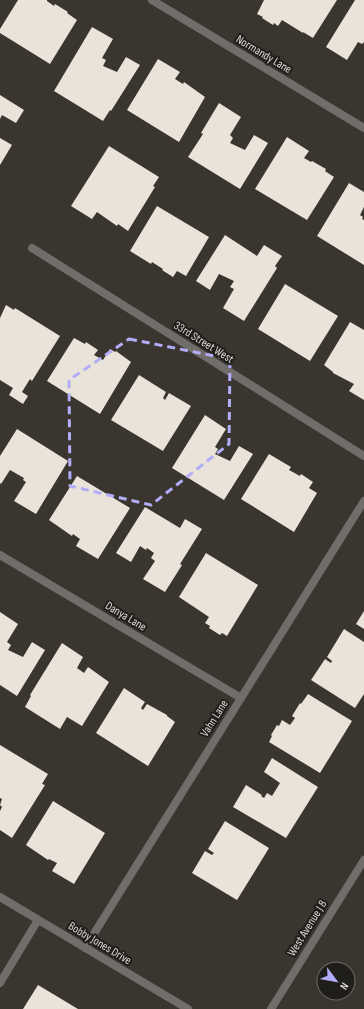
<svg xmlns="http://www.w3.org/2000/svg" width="364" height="1009" viewBox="0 0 364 1009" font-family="'Sofia Sans Condensed',sans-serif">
	<rect width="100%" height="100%" fill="#3a362f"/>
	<g fill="#e9e3da">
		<path d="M18,0H47V1L54,6L55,4L68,12L67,13L77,20L50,64L0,33V29Z"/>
		<path d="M264,0H337L313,38L303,32V33L282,20L278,26L274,23L273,25L262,18L263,17L257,14Z"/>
		<path d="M355,0H364V42L362,44L358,42L347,60L326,47Z"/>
		<path d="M92,27L113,39L102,58L106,60L103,66L117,72L126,57L140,65L111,111L110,110L103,121L54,91Z"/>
		<path d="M158,59L180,72L175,79L183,84L184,82L205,97L179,142L127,110Z"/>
		<path d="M0,95L24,110L16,123L2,115L0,119Z"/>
		<path d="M219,103L241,117L230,135L233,138L230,143L245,150L254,135L268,143L240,189L188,157L203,134L201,133Z"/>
		<path d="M287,137L309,151L304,158L311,162L312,161L326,169L325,171L334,177L307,220L255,189Z"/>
		<path d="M0,138L12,145L0,165Z"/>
		<path d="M109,146L159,177L153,186L155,187L128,231L118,224L117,226L97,212L92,219L71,206Z"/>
		<path d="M349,183L364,192V207L360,215L363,217L362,219L364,220V265L317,236Z"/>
		<path d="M157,206L209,237L186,276L177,271L173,277L162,270L163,269L152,262L151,264L130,251Z"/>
		<path d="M225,235L257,256L264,245L282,256L275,266L277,268L244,321L223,308L234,289L230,287L234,281L219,274L210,290L196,281Z"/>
		<path d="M285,284L338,316L310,361L258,329Z"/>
		<path d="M6,305L14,310L15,308L60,336L32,381L30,379L22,392L28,396L23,404L9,395L13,388L0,380V318Z"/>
		<path d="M350,322L364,330V400L349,391L354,384L333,373V372L324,365Z"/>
		<path d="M74,338L85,344L86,342L98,350L94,355L103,360L110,349L115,352L116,351L131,362L100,414L47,381Z"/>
		<path d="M139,375L166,392L163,398L165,400L169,393L191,406L163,451L111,420Z"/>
		<path d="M205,415L226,429L215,447L218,449L215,454L230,461L239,446L253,454L224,500L172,468Z"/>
		<path d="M17,429L68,461L36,514L14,501L26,482L23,480L24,478L10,470L1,484L0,483V456Z"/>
		<path d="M269,454L291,467L289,470L300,476L301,474L313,482L309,488L317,493L294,532L241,499Z"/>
		<path d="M77,476L130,508L98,559L76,546L80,539L73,534L72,536L49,520Z"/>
		<path d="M145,507L180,528L185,519L202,529L180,564L182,565L165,592L143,579L155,561L151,558L154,553L147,548L146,550L140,546L131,562L116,553Z"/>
		<path d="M206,553L258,585L227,636L222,633L220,635L209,628L210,626L205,623L209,617L179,597Z"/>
		<path d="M364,611V629L356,624Z"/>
		<path d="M0,612L18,624L7,642L11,645L8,650L23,657L32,642L45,650L17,696L0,685Z"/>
		<path d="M344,629L364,642V694L355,708L311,680L325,659L331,663L332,661L327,657Z"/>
		<path d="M62,643L83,657L77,668L84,673L88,667L109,682L82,726L67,717L60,729L25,707L31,696L30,695Z"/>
		<path d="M124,688L145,702L141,708L143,710L147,704L167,715V716L175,722L148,766L96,733Z"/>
		<path d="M308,694L352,721L320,773L269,742L272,736L271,735L277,725L279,726L282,720L290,725L295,718L292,716L300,703L301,704Z"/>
		<path d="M0,745L48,774L42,784L45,785L12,838L0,830V811L2,807L0,805L2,799L0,798Z"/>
		<path d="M272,758L318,787L286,838L233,807L246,785L262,795L261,796L264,798L267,793L272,796L280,783L264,772Z"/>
		<path d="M53,801L105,833L74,884L52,871L57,863L49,859L48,860L26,845Z"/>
		<path d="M225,821L269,848L237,900L192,873L205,851L212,855L214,853L208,849Z"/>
		<path d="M38,985L78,1009H23Z"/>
	</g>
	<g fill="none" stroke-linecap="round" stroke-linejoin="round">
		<g stroke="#706d6a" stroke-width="8">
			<path d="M152,0L364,128"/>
			<path d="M32,248L364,456"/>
			<path d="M0,555L241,698"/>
			<path d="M0,897L188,1009"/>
			<path d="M85,948L364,501"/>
			<path d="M0,983L38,920"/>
		</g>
		<path stroke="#706d6a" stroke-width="8" d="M271,1009L364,860"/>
	</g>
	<path fill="none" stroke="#b2adf9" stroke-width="3" stroke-dasharray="8 5" stroke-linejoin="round" d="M129,339L230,359L229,444L151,505L70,486L69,380Z"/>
	<g text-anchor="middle" stroke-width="4" stroke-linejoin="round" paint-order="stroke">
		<g font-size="12" fill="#dcd9d5" stroke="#201e1b">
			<text transform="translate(264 54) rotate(31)" y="4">Normandy Lane</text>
			<text transform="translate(204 342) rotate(32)" y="4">33rd Street West</text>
			<text transform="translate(126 616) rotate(31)" y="4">Danya Lane</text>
			<text transform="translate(214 718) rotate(-58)" y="4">Vahn Lane</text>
			<text transform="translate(307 928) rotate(-58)" y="4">West Avenue J 8</text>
			<text transform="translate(100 943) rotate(31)" y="4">Bobby Jones Drive</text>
		</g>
	</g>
	<g transform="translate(336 981) rotate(122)"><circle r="19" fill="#201e1b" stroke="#6b6965"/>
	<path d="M0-3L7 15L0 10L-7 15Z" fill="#b2adf9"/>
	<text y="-6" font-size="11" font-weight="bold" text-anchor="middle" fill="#dcd9d5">N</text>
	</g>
</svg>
